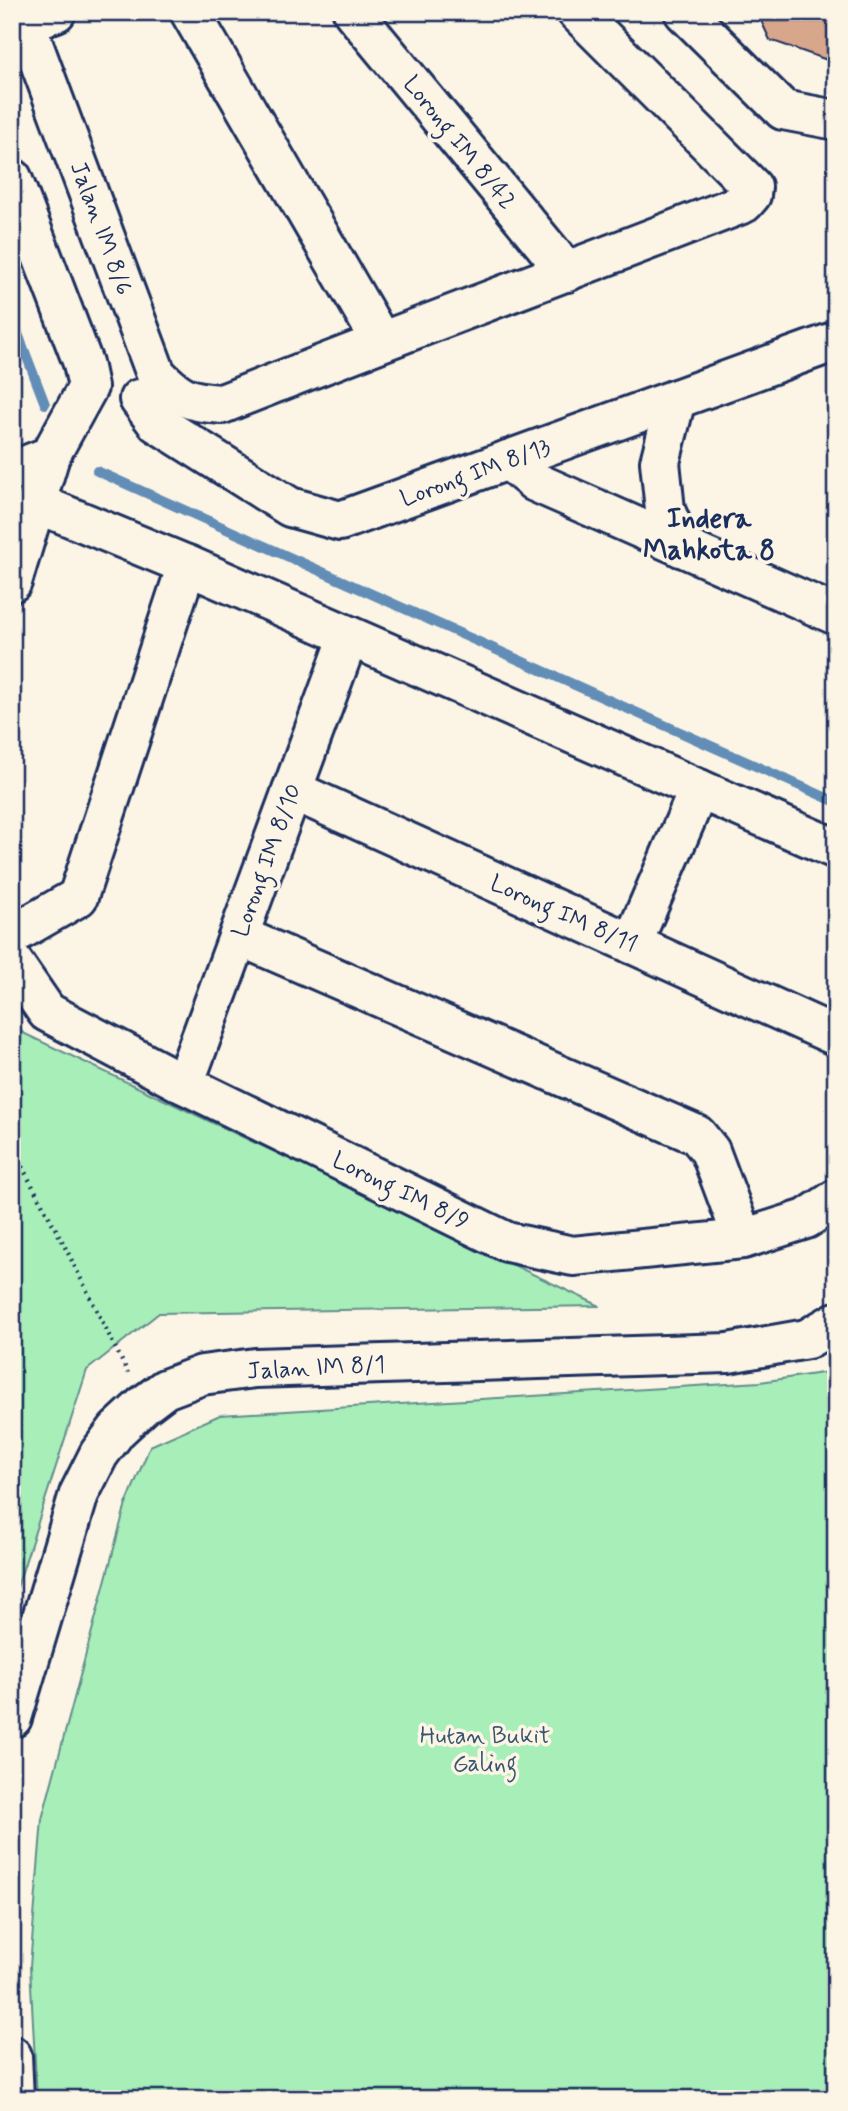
<svg xmlns="http://www.w3.org/2000/svg" width="848" height="2111" viewBox="0 0 848 2111" font-family="Mynerve,sans-serif">
	<rect width="100%" height="100%" fill="#fcf5e5"/>
	<filter id="ink" filterUnits="userSpaceOnUse"><feTurbulence type="fractalNoise" baseFrequency=".0143" numOctaves="2"/><feDisplacementMap in="SourceGraphic" scale="14" xChannelSelector="R" yChannelSelector="G"/><feConvolveMatrix kernelMatrix="1 2 1 2 8 2 1 2 1" color-interpolation-filters="sRGB"/></filter>
	<g filter="url(#ink)">
		<g fill="#a8eeb9" stroke="#628e8c" stroke-width="2">
			<path d="M12,1018L23,1033L600,1306L159,1313L87,1370L12,1603Z"/>
			<path d="M836,1371V2099H37L30,1966L42,1819L125,1507L150,1446L220,1415L760,1382Z"/>
		</g>
		<g fill="none" stroke-linecap="round" stroke-linejoin="round">
			<g stroke="#628db7" stroke-width="10">
				<path d="M12,318L45,404"/>
				<path d="M97,471L836,802"/>
			</g>
		</g>
		<path fill="#d8a68a" stroke="#1b2f5e" stroke-width="2" d="M757,12H836V63L770,40Z"/>
		<g fill="none" stroke-linecap="round" stroke-linejoin="round">
			<g stroke="#1b2f5e" stroke-width="44">
				<g id="minor">
					<path d="M21,12L156,374C179,398 189,402 222,404C395,335 570,271 744,203L751,195L752,187L577,12"/>
					<path d="M190,12L381,341"/>
					<path d="M353,12L567,272"/>
					<path d="M684,12L783,110L836,120"/>
					<path d="M12,28L56,12"/>
					<path d="M12,178L83,363L88,387L50,456L12,582"/>
					<path d="M139,399L157,423L290,507L340,521L836,341"/>
					<path d="M676,399L660,462L665,510L681,547"/>
					<path d="M508,460L535,482L836,615"/>
					<path d="M12,471L50,456"/>
					<path d="M36,503L187,565L836,849"/>
					<path d="M292,790L836,1036"/>
					<path d="M12,935L78,897L187,565"/>
					<path d="M239,936L697,1135L710,1151L743,1239"/>
					<path d="M632,944L699,789"/>
					<path d="M12,961L47,1012L184,1084L507,1242L573,1256L743,1239L806,1219L836,1199"/>
					<path d="M184,1084L349,636"/>
					<path d="M12,1718L79,1494L99,1454L117,1430L144,1405L165,1389L202,1375L255,1368L728,1353L807,1339L836,1322"/>
					<path d="M12,2056L14,2099"/>
				</g>
			</g>
			<path stroke="#1b2f5e" stroke-width="4.5" stroke-dasharray="2 5" stroke-linecap="butt" d="M12,1148L61,1239L128,1373"/>
			<use href="#minor" stroke="#fcf5e5" stroke-width="38"/>
		</g>
	</g>
	<g text-anchor="middle" stroke-width="7" stroke-linejoin="round" paint-order="stroke">
		<g font-size="24" fill="#1b2f5e" stroke="#fcf5e5">
			<text transform="translate(460 142) rotate(51)" y="8">Lorong IM 8/42</text>
			<text transform="translate(102 228) rotate(70)" y="8">Jalan IM 8/6</text>
			<text transform="translate(475 472) rotate(-20)" y="8">Lorong IM 8/13</text>
			<text transform="translate(266 860) rotate(-70)" y="8">Lorong IM 8/10</text>
			<text transform="translate(564 913) rotate(24)" y="8">Lorong IM 8/11</text>
			<text transform="translate(401 1190) rotate(26)" y="8">Lorong IM 8/9</text>
			<text transform="translate(316 1367) rotate(-3)" y="8">Jalan IM 8/1</text>
		</g>
		<g font-size="24" fill="#375570" stroke="#fcf5e5">
			<text x="485" y="1743">Hutan Bukit<tspan x="485" dy="28">Galing</tspan></text>
		</g>
		<g font-size="28" font-weight="bold" fill="#1b2f5e" stroke="#fcf5e5">
			<text x="709" y="527">Indera<tspan x="709" dy="32">Mahkota 8</tspan></text>
		</g>
	</g>
	<rect width="848" height="2111" fill="none" stroke="#fcf5e5" stroke-width="42"/>
	<rect x="21" y="21" width="806" height="2069" fill="none" stroke="#1b2f5e" stroke-width="2.5" filter="url(#ink)"/>
</svg>
